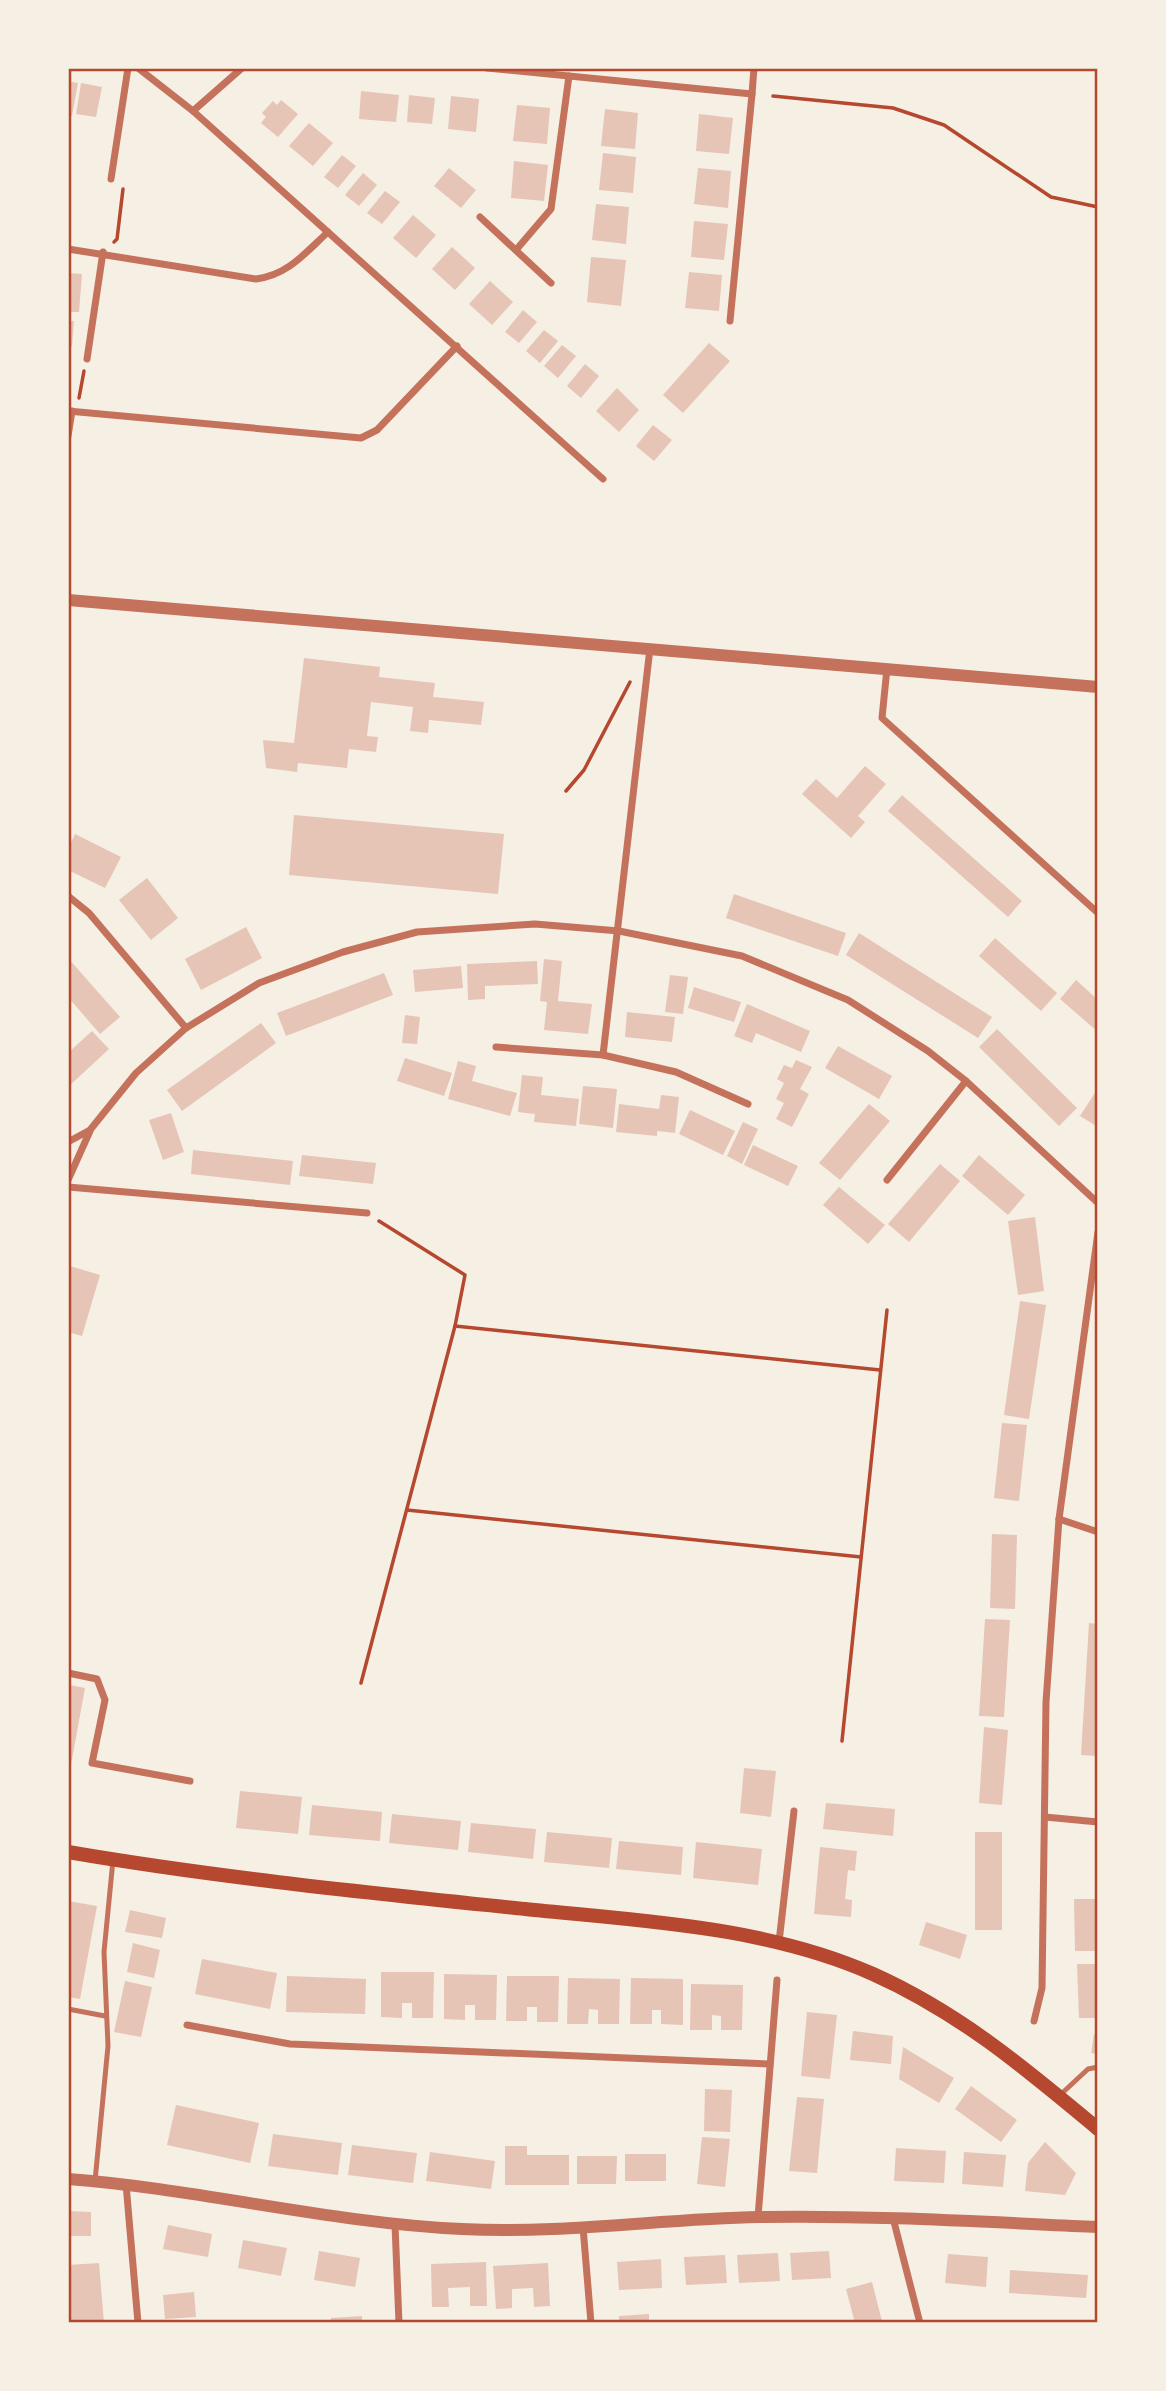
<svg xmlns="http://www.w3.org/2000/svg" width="1166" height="2391" viewBox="0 0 1166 2391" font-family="'Public Sans',sans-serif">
	<rect width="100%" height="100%" fill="#f6efe4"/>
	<g fill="#e6c5b7">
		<path d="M68,81L78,83L72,116L68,115Z"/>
		<path d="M81,83L102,87L96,117L76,114Z"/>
		<path d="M361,91L399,95L396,122L359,119Z"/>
		<path d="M409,95L435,98L432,124L407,122Z"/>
		<path d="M451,96L479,99L476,132L448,129Z"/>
		<path d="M281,100L298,114L278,137L261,123L266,117L262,113L273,101L277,105Z"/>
		<path d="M517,105L550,108L547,144L513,141Z"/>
		<path d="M605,109L638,113L635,149L601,146Z"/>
		<path d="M699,114L733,118L729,154L696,151Z"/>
		<path d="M309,123L333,143L313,166L289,146Z"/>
		<path d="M603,153L636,157L633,193L599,190Z"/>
		<path d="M342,155L356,166L338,188L324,177Z"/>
		<path d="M514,161L548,165L544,201L511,198Z"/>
		<path d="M449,168L476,190L461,208L434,186Z"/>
		<path d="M698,168L731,171L728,208L694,204Z"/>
		<path d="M363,173L377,185L359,206L345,195Z"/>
		<path d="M385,191L400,202L382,224L367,213Z"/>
		<path d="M596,204L629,207L626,244L592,240Z"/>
		<path d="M413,215L436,235L416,258L393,238Z"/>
		<path d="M694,221L728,224L724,260L691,257Z"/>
		<path d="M452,247L475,268L455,290L432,269Z"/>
		<path d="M591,257L626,260L621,306L587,302Z"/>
		<path d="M689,272L722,275L719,311L685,308Z"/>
		<path d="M68,273L82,274L79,312H68Z"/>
		<path d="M490,281L513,302L492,325L469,304Z"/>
		<path d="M523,310L537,322L519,343L505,332Z"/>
		<path d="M68,321H74L72,347L68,346Z"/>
		<path d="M544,330L558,341L540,363L526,351Z"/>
		<path d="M709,343L730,361L683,413L663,395Z"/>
		<path d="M562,345L576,356L558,378L544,366Z"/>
		<path d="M585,364L599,376L581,398L567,386Z"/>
		<path d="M617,388L639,410L619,432L596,411Z"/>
		<path d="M653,425L672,440L654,461L636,446Z"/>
		<path d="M304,658L380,667L379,677L435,683L433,697L484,702L481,725L429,720L428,733L410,731L413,707L371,702L367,736L378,737L376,752L349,749L347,768L298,763L297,772L266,768L263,740L294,743Z"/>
		<path d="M865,766L886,784L858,816L865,822L851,838L802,794L816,779L837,798Z"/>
		<path d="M902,795L1022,901L1008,917L888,811Z"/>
		<path d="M294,815L504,834L498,894L289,875Z"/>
		<path d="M75,834L121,857L105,888L68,870V849Z"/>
		<path d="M147,878L178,918L151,940L119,900Z"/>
		<path d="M734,894L846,933L838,956L726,918Z"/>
		<path d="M246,927L262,958L201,990L185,959Z"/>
		<path d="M859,933L992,1017L978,1038L846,955Z"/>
		<path d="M995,938L1057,993L1041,1011L979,956Z"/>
		<path d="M68,958L120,1017L100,1034L68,997Z"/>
		<path d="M544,959L562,961L558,1001L592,1004L588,1034L544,1030L547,1002L540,1001Z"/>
		<path d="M537,961L538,984L485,986V999L468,1000L467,964Z"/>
		<path d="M461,966L463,988L415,992L413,970Z"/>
		<path d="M384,973L393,995L286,1036L277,1013Z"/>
		<path d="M670,975L688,977L683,1014L665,1012Z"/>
		<path d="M1076,980L1098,1000V1032L1060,999Z"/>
		<path d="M694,987L741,1002L734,1022L688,1008Z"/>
		<path d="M747,1004L810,1031L801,1052L756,1033L752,1043L734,1036Z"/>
		<path d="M627,1012L675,1017L672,1042L625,1037Z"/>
		<path d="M405,1015L420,1017L417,1044L402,1043Z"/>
		<path d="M261,1023L276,1043L182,1111L167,1090Z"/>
		<path d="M997,1029L1077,1108L1059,1126L979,1047Z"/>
		<path d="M92,1031L109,1049L68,1087V1053Z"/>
		<path d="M838,1046L892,1076L879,1099L825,1068Z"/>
		<path d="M405,1058L452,1073L444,1096L397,1081Z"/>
		<path d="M796,1060L812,1067L800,1089L809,1094L792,1127L776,1119L784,1103L776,1099L784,1083L777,1079L784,1065L792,1068Z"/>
		<path d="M458,1061L476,1066L472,1081L517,1093L510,1116L448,1099Z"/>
		<path d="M522,1075L543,1077L541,1095L579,1099L576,1126L534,1122L535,1114L518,1112Z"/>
		<path d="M583,1086L617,1089L613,1128L579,1124Z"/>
		<path d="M1098,1088V1127L1080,1116Z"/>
		<path d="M661,1095L679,1097L675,1133L657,1131V1136L616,1132L619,1104L659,1109Z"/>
		<path d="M869,1104L890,1121L840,1180L819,1163Z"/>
		<path d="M690,1110L735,1131L723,1155L679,1134Z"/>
		<path d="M171,1113L184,1152L163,1160L149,1120Z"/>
		<path d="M743,1122L758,1129L742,1164L727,1156Z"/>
		<path d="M753,1145L798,1166L788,1186L744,1165Z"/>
		<path d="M193,1150L293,1161L290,1185L191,1174Z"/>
		<path d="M302,1155L376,1163L373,1184L299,1176Z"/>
		<path d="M979,1155L1025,1195L1008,1215L962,1176Z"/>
		<path d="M940,1164L960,1181L909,1242L888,1224Z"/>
		<path d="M839,1187L885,1225L868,1244L823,1205Z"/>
		<path d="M1035,1217L1044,1291L1018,1295L1008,1221Z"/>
		<path d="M70,1266L100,1275L82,1336L68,1332Z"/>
		<path d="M1020,1301L1046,1305L1029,1419L1004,1415Z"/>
		<path d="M1002,1423L1027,1425L1019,1501L994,1498Z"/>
		<path d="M992,1534L1017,1535L1015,1609L990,1608Z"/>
		<path d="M985,1619L1010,1620L1004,1717L979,1716Z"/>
		<path d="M1089,1623L1098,1624V1756L1081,1755Z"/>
		<path d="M70,1685L85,1688L70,1770L68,1690Z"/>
		<path d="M984,1727L1008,1730L1002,1805L979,1803Z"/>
		<path d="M744,1768L776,1771L771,1817L740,1813Z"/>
		<path d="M240,1791L302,1797L298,1834L236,1828Z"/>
		<path d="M826,1803L895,1809L893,1836L823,1829Z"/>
		<path d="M312,1805L382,1812L380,1841L309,1835Z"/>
		<path d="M392,1814L461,1821L458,1850L389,1843Z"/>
		<path d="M471,1823L536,1829L533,1859L468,1852Z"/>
		<path d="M547,1832L612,1838L609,1868L544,1862Z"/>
		<rect x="975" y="1832" width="27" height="98"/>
		<path d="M619,1841L683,1847L681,1875L616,1869Z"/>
		<path d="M696,1842L762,1849L758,1885L693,1878Z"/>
		<path d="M820,1847L857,1851L855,1871L848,1870L845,1899L852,1900L851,1917L814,1914Z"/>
		<path d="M1074,1899H1096L1097,1951H1075Z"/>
		<path d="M68,1901L97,1906L80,1999L68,1997Z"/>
		<path d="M130,1910L166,1918L162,1938L125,1932Z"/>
		<path d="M926,1922L967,1935L960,1959L919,1945Z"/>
		<path d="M133,1943L160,1950L154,1978L127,1972Z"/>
		<path d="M202,1959L277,1973L270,2009L195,1994Z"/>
		<path d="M1077,1964H1098V2018H1079Z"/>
		<path d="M381,1972H434L433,2018H412V2003H402V2018L381,2017Z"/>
		<path d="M444,1974L497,1975L496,2020H475V2005H465V2020L444,2019Z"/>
		<path d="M287,1976L366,1979L365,2014L286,2012Z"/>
		<path d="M507,1976H559L558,2022H537V2007H527V2021H506Z"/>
		<path d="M568,1978L620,1979L619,2024H598V2010L589,2009L588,2024H567Z"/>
		<path d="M631,1978L683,1979V2025L661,2024V2010H652V2024H630Z"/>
		<path d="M125,1981L152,1987L141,2037L114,2032Z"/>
		<path d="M691,1984L743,1985L742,2030H721V2016L712,2015V2030H690Z"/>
		<path d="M807,2012L837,2015L830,2079L801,2076Z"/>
		<path d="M853,2031L893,2036L891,2064L850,2060Z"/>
		<path d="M1094,2034L1098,2035V2054L1091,2053Z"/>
		<path d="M903,2047L954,2078L939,2103L899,2079Z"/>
		<path d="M971,2086L1017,2120L1001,2142L955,2109Z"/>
		<path d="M705,2089L732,2090L730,2132L704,2131Z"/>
		<path d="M797,2097L824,2099L817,2173L789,2171Z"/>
		<path d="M176,2105L259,2123L250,2163L167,2145Z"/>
		<path d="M273,2134L342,2143L338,2175L268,2166Z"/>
		<path d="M702,2137L730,2139L725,2187L697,2184Z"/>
		<path d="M1045,2142L1076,2173L1065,2195L1025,2191L1028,2163Z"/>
		<path d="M352,2145L417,2153L413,2183L348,2175Z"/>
		<path d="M505,2146H527V2155H569V2185H505Z"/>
		<path d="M896,2148L946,2151L944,2183L894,2181Z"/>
		<path d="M430,2152L495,2161L491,2189L426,2181Z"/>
		<path d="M964,2152L1006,2155L1003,2187L962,2184Z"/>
		<rect x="625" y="2154" width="41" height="27"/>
		<path d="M577,2156H617L616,2184H577Z"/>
		<path d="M68,2211L91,2212V2236H68Z"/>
		<path d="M168,2225L212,2234L208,2257L163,2249Z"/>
		<path d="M243,2240L287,2248L281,2276L238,2268Z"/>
		<path d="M319,2251L360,2258L355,2287L314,2280Z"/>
		<path d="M829,2251L831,2278L792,2280L790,2253Z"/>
		<path d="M778,2253L780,2281L739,2283L737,2255Z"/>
		<path d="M948,2254L988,2257L986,2287L945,2283Z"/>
		<path d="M725,2255L727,2283L686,2285L684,2257Z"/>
		<path d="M661,2259L662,2288L619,2290L617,2262Z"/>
		<path d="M486,2262L487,2306H470V2287L448,2288L449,2307H432L431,2264Z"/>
		<path d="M99,2263L104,2323H71L68,2265Z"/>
		<path d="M548,2263L550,2306L534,2307L533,2288L512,2289V2308L496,2309L493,2266Z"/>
		<path d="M1010,2270L1088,2275L1086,2298L1009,2293Z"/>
		<path d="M872,2282L882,2321L855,2323L846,2289Z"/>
		<path d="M194,2292L196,2317L165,2319L163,2295Z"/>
		<path d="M649,2314V2323H619V2316Z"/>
		<path d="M362,2316V2323H331V2318Z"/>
	</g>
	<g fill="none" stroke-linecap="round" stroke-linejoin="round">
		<g stroke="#b5482f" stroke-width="3.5">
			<path d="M773,96L893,108L944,125L1051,197L1098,207"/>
			<path d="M114,242L117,239L123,189"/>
			<path d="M79,398L84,371"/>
			<path d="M566,791L584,770L630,682"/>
			<path d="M455,1326L880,1370"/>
			<path d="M407,1510L861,1557"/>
			<path d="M361,1683L455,1326L465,1275L379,1221"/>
			<path d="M842,1741L887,1310"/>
		</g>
		<g stroke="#c5725c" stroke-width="5">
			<path d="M68,2009L105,2016"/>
			<path d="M1059,2096L1088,2069L1098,2067"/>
			<path d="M95,2181L108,2046L104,1952L113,1860"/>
		</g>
		<g stroke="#c5725c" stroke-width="7">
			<path d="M138,68L193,111L603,479"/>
			<path d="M487,68L752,94L730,321"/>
			<path d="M752,94L754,68"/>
			<path d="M193,111L242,68"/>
			<path d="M111,179L128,68"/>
			<path d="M480,217L551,283"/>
			<path d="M68,249L256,279C288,275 305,253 328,232"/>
			<path d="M516,250L551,209L569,76"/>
			<path d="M87,359L103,252"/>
			<path d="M68,411L361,438L377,430L457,346"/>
			<path d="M68,436L72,411"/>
			<path d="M887,668L882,718L1098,913"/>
			<path d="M68,896L89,913L186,1028"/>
			<path d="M496,1047L603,1055L676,1072L748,1104"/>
			<path d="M603,1055L650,648"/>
			<path d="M68,1142L90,1130L136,1073L186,1028L259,983L343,952L417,932L535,924L619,931L742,956L848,1000L928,1051L966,1081L1098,1203"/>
			<path d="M68,1180L90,1131"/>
			<path d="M887,1180L966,1081"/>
			<path d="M68,1187L367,1213"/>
			<path d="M1059,1519L1098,1532"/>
			<path d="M68,1673L97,1679L105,1700L92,1763L190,1781"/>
			<path d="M1045,1817L1098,1822"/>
			<path d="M779,1942L794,1811"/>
			<path d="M1034,2021L1042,1988L1046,1702L1059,1519L1098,1232"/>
			<path d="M187,2025L290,2044L770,2064"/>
			<path d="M126,2184L138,2323"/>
			<path d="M758,2217L777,1980"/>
			<path d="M893,2218L920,2323"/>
			<path d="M395,2225L399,2323"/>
			<path d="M583,2227L591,2323"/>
		</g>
		<g stroke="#c5725c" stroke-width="12">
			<path d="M68,600L1098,687"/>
			<path d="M68,2179C200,2189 330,2223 462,2229C561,2234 660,2219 759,2217C872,2215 985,2222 1098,2227"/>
		</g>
		<path stroke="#b5482f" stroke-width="14" d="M68,1852C220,1878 372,1893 525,1909C641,1921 765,1926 873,1974C960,2013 1026,2069 1098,2129"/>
	</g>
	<rect width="1166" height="2391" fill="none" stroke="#f6efe4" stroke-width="140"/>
	<rect x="70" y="70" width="1026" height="2251" fill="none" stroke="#b5482f" stroke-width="2.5"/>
</svg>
